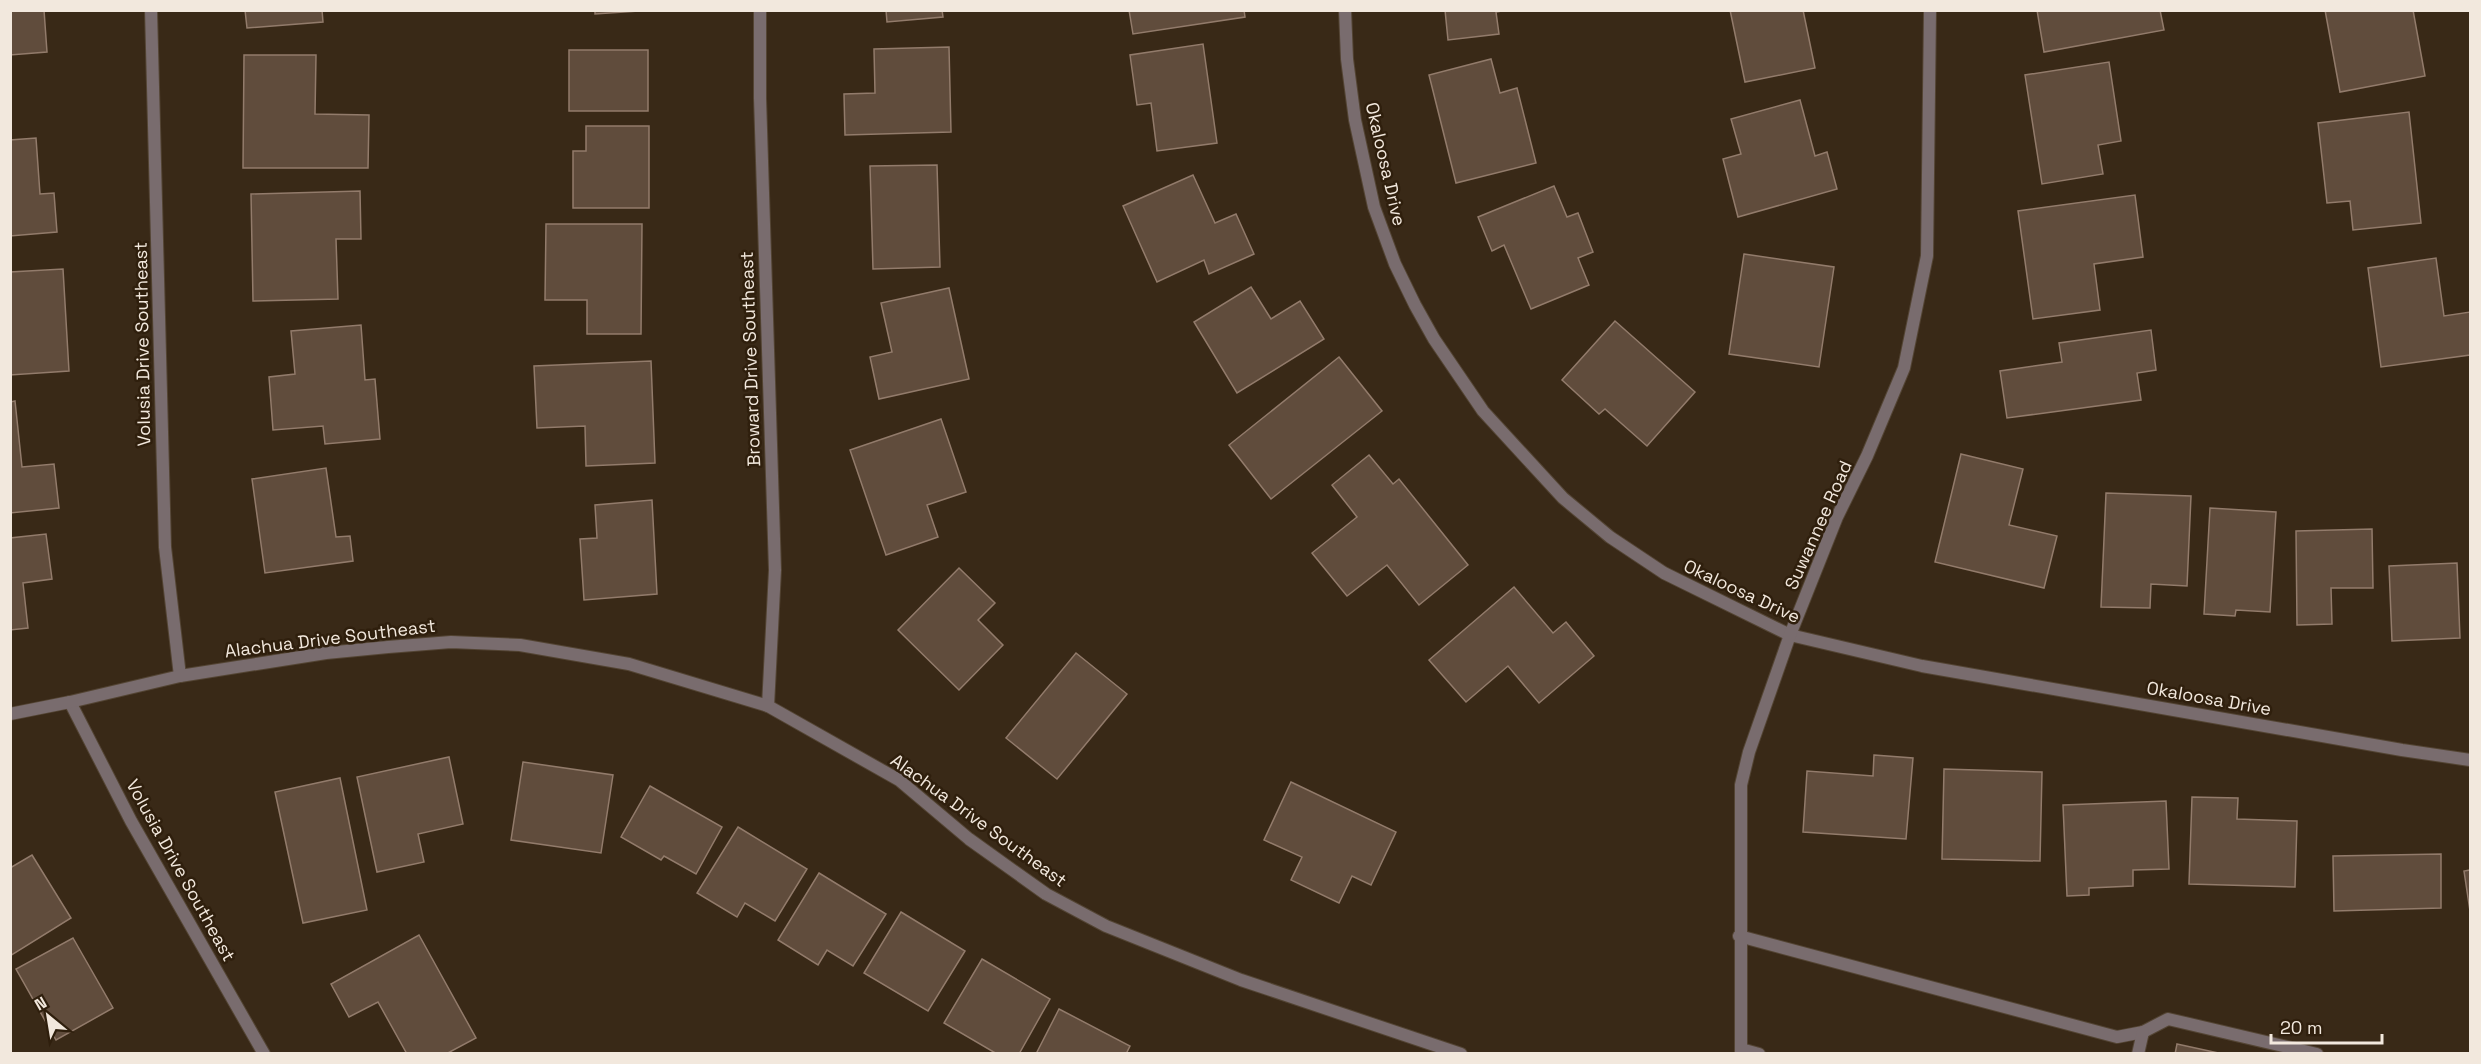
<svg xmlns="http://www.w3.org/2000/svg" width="2481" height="1064" font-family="'Space Grotesk',sans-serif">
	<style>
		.building { fill: #604c3c; stroke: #927b6b; stroke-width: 1.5 }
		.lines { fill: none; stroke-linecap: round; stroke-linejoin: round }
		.lane-casing { stroke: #534433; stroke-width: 14 }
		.street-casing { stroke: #534433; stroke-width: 14 }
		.lane { stroke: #796c6e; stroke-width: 12 }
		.street { stroke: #796c6e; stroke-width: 12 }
		.labels { text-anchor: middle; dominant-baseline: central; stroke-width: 5; stroke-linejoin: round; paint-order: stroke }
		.street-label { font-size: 18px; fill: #f2e8dd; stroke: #2f1f0d }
	</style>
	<rect width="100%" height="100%" fill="#392917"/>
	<g class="building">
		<path d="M 10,10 L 44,10 L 47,52 L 10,55 Z"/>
		<path d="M 245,10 L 322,10 L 323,22 L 247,28 Z"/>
		<path d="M 595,10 L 654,10 L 595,14 Z"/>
		<path d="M 886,10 L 942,10 L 943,17 L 887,22 Z"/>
		<path d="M 1129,10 L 1244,10 L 1245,17 L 1133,34 Z"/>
		<path d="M 1445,10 L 1508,10 L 1496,12 L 1499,34 L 1448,40 Z"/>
		<path d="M 1730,10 L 1803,10 L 1815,68 L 1745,82 Z"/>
		<path d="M 2037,10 L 2160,10 L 2164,30 L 2044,52 Z"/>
		<path d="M 2325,10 L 2413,10 L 2425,76 L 2340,92 Z"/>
		<path d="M 1203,44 L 1217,143 L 1157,151 L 1151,103 L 1137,105 L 1130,55 Z"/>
		<path d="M 949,47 L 951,132 L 845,135 L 844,94 L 875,93 L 874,49 Z"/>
		<rect x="569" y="50" width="79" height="61"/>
		<path d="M 244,55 L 316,55 L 315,114 L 369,115 L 368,168 L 243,168 Z"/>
		<path d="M 1491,59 L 1500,93 L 1517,88 L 1536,163 L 1456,183 L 1429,75 Z"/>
		<path d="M 2109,62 L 2121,141 L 2098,145 L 2103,174 L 2042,184 L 2025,75 Z"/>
		<path d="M 1800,100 L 1815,156 L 1827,152 L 1837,189 L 1738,217 L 1723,159 L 1741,154 L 1731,119 Z"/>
		<path d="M 2409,112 L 2421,223 L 2353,230 L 2350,201 L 2327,203 L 2318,123 Z"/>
		<path d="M 586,126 L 649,126 L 649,208 L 573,208 L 573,151 L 586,151 Z"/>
		<path d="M 36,138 L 40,194 L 54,193 L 57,232 L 10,236 L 10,140 Z"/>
		<path d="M 937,165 L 940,267 L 873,269 L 870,166 Z"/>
		<path d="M 1193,175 L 1215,223 L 1236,214 L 1254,254 L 1209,274 L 1204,260 L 1157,282 L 1123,206 Z"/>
		<path d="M 1554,186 L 1567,217 L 1578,213 L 1593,252 L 1578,258 L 1589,285 L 1531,309 L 1504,245 L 1492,251 L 1478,217 Z"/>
		<path d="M 360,191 L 361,239 L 336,239 L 338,299 L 253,301 L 251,194 Z"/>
		<path d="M 2135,195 L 2143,257 L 2094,264 L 2100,310 L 2033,319 L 2018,211 Z"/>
		<path d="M 546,224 L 642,224 L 641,334 L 587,334 L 587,300 L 545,300 Z"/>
		<path d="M 1744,254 L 1834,267 L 1819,367 L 1729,354 Z"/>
		<path d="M 2436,258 L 2444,316 L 2470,312 L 2470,355 L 2381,367 L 2368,268 Z"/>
		<path d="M 63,269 L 69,371 L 10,375 L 10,272 Z"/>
		<path d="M 1251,287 L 1271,319 L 1300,301 L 1324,339 L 1237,393 L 1194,322 Z"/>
		<path d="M 949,288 L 969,379 L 879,399 L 870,357 L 892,352 L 881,303 Z"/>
		<path d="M 1615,321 L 1695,392 L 1647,446 L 1605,409 L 1599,414 L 1562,380 Z"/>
		<path d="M 361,325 L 365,380 L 375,379 L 380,439 L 325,444 L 323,426 L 273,430 L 269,377 L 295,374 L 291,331 Z"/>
		<path d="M 2151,330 L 2156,370 L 2137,373 L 2141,400 L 2007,418 L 2000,371 L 2062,362 L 2059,343 Z"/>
		<path d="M 1339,357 L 1382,411 L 1271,499 L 1229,445 Z"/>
		<path d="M 651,361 L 655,463 L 586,466 L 585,426 L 537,428 L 534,366 Z"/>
		<path d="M 15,401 L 22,467 L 54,464 L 59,508 L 10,513 L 10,402 Z"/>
		<path d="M 941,419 L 966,492 L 927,505 L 938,537 L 886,555 L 850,450 Z"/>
		<path d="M 1961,454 L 2023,469 L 2009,525 L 2057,536 L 2044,588 L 1935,562 Z"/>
		<path d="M 1369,455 L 1393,484 L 1399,479 L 1468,565 L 1419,605 L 1387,565 L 1347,596 L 1312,553 L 1357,517 L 1332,485 Z"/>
		<path d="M 326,468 L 336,537 L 350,536 L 353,561 L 265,573 L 252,479 Z"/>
		<path d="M 2106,493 L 2191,496 L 2187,586 L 2151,584 L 2150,608 L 2101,607 Z"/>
		<path d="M 652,500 L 657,594 L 584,600 L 580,539 L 597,538 L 595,505 Z"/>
		<path d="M 2210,508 L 2276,512 L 2270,612 L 2236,610 L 2235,616 L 2204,614 Z"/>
		<path d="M 2372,529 L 2373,588 L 2331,588 L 2332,624 L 2297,625 L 2296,531 Z"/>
		<path d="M 46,534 L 52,579 L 23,583 L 28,628 L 10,630 L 10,538 Z"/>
		<path d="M 2457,563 L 2460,638 L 2392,641 L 2389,566 Z"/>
		<path d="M 959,568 L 995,603 L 978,620 L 1003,645 L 959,690 L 898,630 Z"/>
		<path d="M 1514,587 L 1553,633 L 1566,622 L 1594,656 L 1539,703 L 1508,666 L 1466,702 L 1429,660 Z"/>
		<path d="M 1076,653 L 1127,694 L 1057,779 L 1006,738 Z"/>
		<path d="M 1874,755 L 1913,758 L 1906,839 L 1803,832 L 1807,771 L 1873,776 Z"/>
		<path d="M 449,757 L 463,824 L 418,834 L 424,862 L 377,872 L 357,777 Z"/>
		<path d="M 523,762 L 613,775 L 601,853 L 511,840 Z"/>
		<path d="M 1944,769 L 2042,772 L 2040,861 L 1942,859 Z"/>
		<path d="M 340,778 L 367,910 L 303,923 L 275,792 Z"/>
		<path d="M 1291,782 L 1396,832 L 1371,885 L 1352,876 L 1339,903 L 1291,880 L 1302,857 L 1264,840 Z"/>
		<path d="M 650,786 L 722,827 L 696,874 L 664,856 L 661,860 L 621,837 Z"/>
		<path d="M 2192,797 L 2238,798 L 2237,819 L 2297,821 L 2295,887 L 2189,884 Z"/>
		<path d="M 2166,801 L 2169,869 L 2133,870 L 2133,886 L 2089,888 L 2089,895 L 2067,896 L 2063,805 Z"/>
		<path d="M 738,827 L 807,869 L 775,921 L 745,903 L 737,917 L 697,893 Z"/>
		<path d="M 2441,854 L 2441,908 L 2334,911 L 2333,856 Z"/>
		<path d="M 32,855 L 71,918 L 10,956 L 10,868 Z"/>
		<path d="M 2470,870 L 2470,911 L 2464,871 Z"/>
		<path d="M 819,873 L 886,914 L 853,966 L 827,950 L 818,965 L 778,940 Z"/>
		<path d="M 901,912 L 965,951 L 928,1011 L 864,973 Z"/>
		<path d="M 419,935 L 476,1038 L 446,1054 L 407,1054 L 378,1002 L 349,1017 L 331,984 Z"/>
		<path d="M 73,938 L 113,1008 L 56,1040 L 16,969 Z"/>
		<path d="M 982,959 L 1050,999 L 1019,1054 L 997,1054 L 944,1023 Z"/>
		<path d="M 1059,1009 L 1130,1046 L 1126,1054 L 1036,1054 Z"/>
		<path d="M 2177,1044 L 2223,1054 L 2175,1054 Z"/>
	</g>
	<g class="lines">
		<g class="lane-casing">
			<g id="lane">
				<path d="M 1739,936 L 2117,1037 L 2143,1032 L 2168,1019 L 2317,1054"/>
				<path d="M 1741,1049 L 1759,1054"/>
				<path d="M 2138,1054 L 2143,1032"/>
			</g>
		</g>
		<g class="street-casing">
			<g id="street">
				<path d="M 151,10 L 165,547 L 180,676"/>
				<path d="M 760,10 L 760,98 L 775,570 L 768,706"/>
				<path d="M 1345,10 L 1347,59 L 1355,120 L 1374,207 L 1395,264 L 1415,305 L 1434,339 L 1483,411 L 1563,498 L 1610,537 L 1664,573 L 1790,635 L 1922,666 L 2402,750 L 2470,760"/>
				<path d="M 70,702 L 131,821 L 264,1054"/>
				<path d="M 10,714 L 70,702 L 180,676 L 326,653 L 388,647 L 451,642 L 520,645 L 629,664 L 768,706 L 899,780 L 969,839 L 1046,894 L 1106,926 L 1241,980 L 1461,1054"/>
				<path d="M 1741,1054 L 1741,785 L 1749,752 L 1790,635 L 1837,517 L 1867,456 L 1904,368 L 1927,256 L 1930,10"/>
			</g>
		</g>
		<use href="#lane" class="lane"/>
		<use href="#street" class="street"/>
	</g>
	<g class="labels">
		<g class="street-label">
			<text transform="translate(1386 164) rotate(77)">Okaloosa Drive</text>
			<text transform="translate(142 344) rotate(-91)">Volusia Drive Southeast</text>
			<text transform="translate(750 359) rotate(-92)">Broward Drive Southeast</text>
			<text transform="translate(1818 525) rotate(-66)">Suwannee Road</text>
			<text transform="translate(1742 591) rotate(25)">Okaloosa Drive</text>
			<text transform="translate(330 638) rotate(-7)">Alachua Drive Southeast</text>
			<text transform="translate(2209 698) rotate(10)">Okaloosa Drive</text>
			<text transform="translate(979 820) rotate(36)">Alachua Drive Southeast</text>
			<text transform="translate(181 870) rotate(61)">Volusia Drive Southeast</text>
		</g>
	</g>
	<rect width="2481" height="1064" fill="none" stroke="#f2e8dd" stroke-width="24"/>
	<g transform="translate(48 1016) rotate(330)" stroke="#2f1f0d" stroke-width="4.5" paint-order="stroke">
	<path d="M0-4.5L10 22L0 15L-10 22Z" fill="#f2e8dd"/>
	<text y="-9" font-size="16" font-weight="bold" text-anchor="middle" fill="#f2e8dd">N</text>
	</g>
	<path d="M2271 1034v9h111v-9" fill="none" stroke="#f2e8dd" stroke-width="3"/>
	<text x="2280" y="1034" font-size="18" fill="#f2e8dd" stroke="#2f1f0d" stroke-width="4.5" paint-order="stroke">20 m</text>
</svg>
